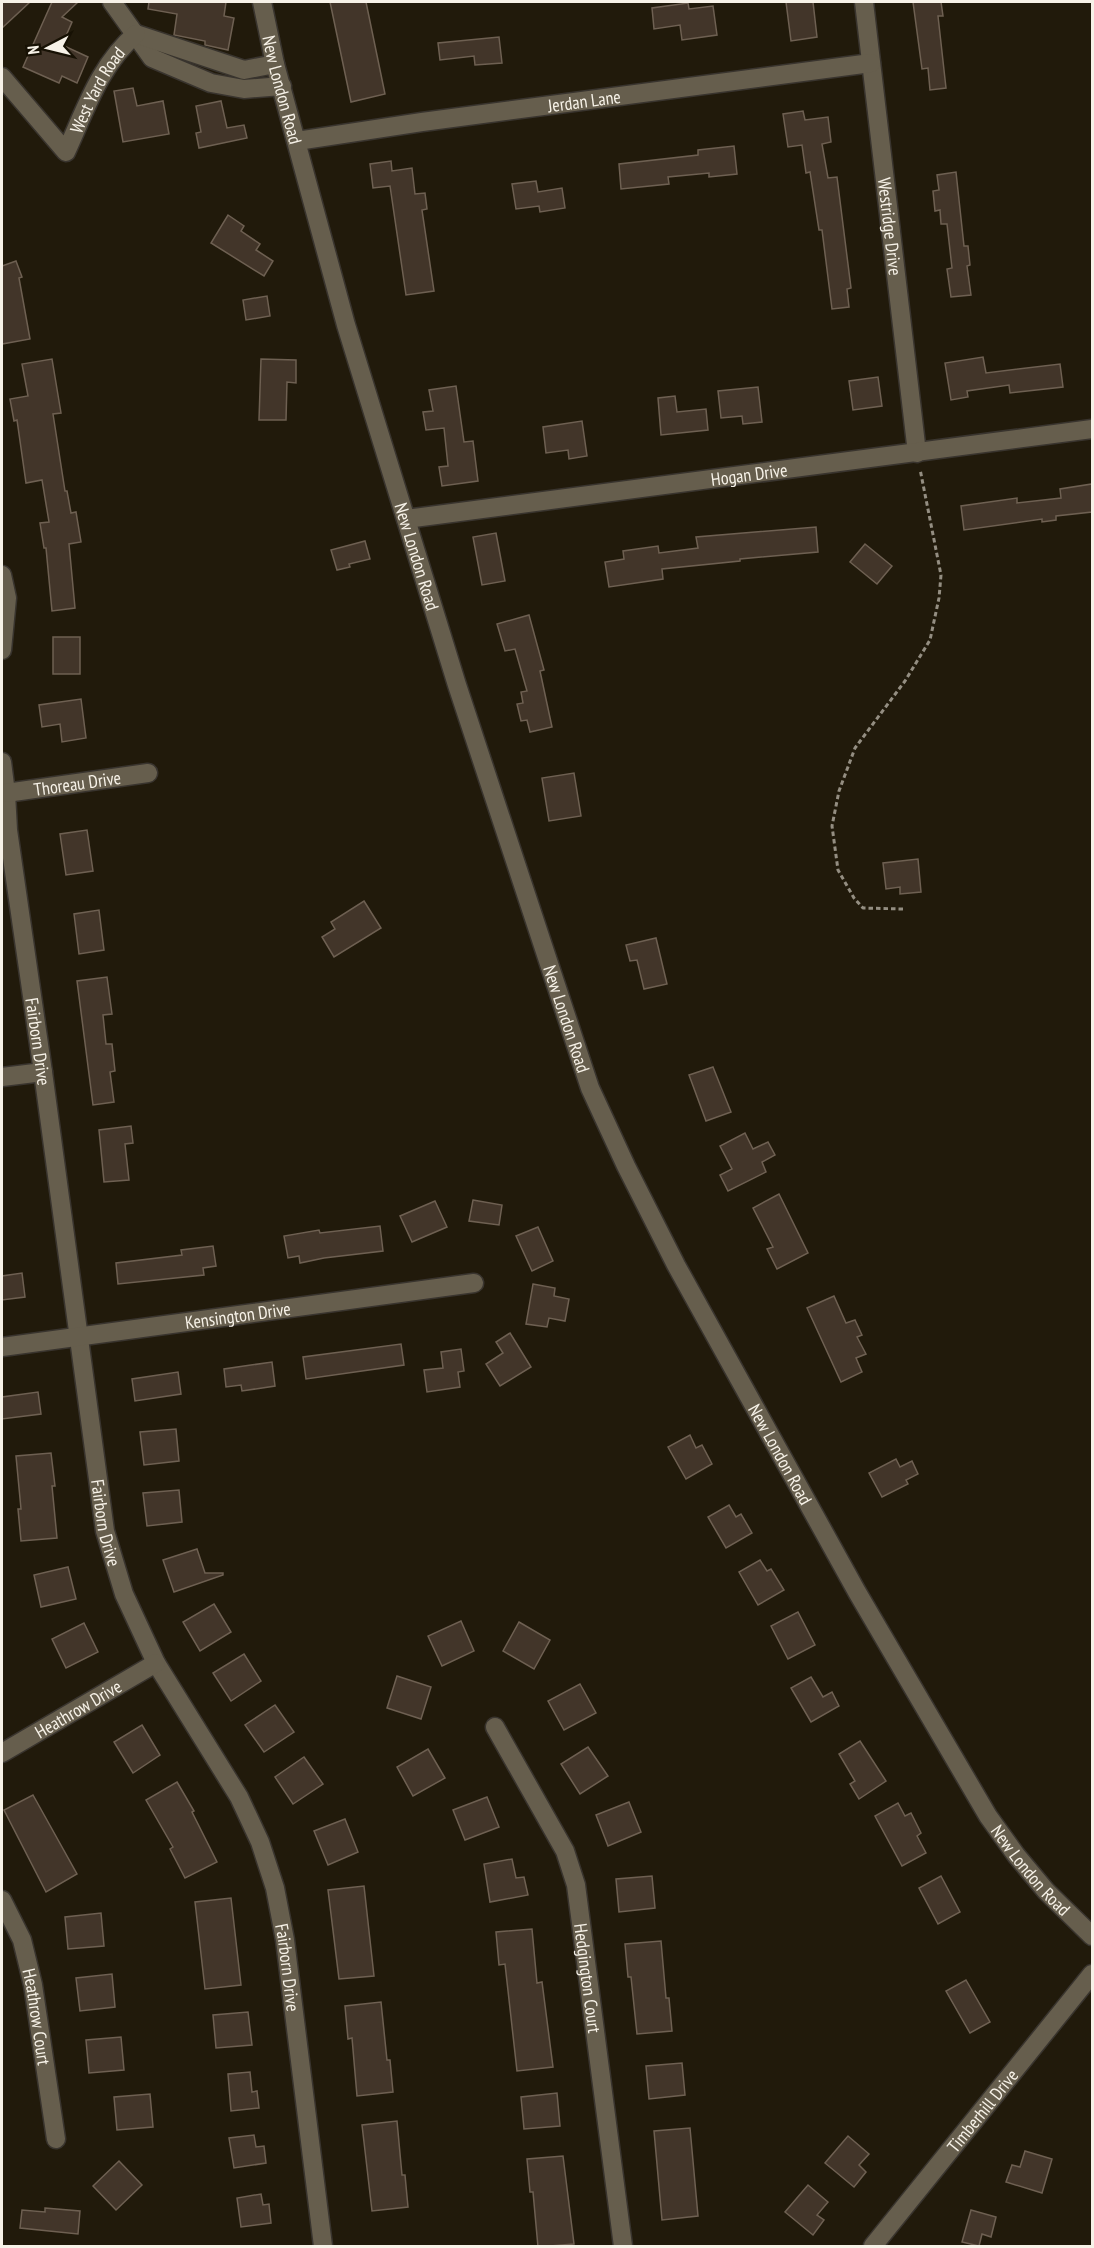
<svg xmlns="http://www.w3.org/2000/svg" width="1094" height="2248" font-family="'PT Sans Narrow',sans-serif">
	<style>
		.building { fill: #423529; stroke: #6e6052; stroke-width: 1.5 }
		.lines { fill: none; stroke-linecap: round; stroke-linejoin: round }
		.minor-casing { stroke: #39342e; stroke-width: 21 }
		.path { stroke: #948e82; stroke-width: 3; stroke-dasharray: 4.5 3; stroke-linecap: butt }
		.minor { stroke: #665e4d; stroke-width: 18 }
		.labels { text-anchor: middle; dominant-baseline: central; stroke-width: 6; stroke-linejoin: round; paint-order: stroke }
		.street-label { font-size: 18px; fill: #f7f2e8; stroke: #171104 }
	</style>
	<rect width="100%" height="100%" fill="#211a0b"/>
	<g class="building">
		<path d="M 2,2 L 30,2 L 2,28 Z"/>
		<path d="M 52,2 L 78,2 L 62,17 L 72,22 L 62,45 L 88,57 L 77,83 L 62,76 L 59,83 L 23,67 Z"/>
		<path d="M 149,2 L 226,2 L 224,16 L 234,18 L 228,50 L 205,45 L 205,41 L 174,35 L 177,14 L 148,9 Z"/>
		<path d="M 330,2 L 366,2 L 385,94 L 351,102 Z"/>
		<path d="M 786,2 L 813,2 L 817,37 L 791,41 Z"/>
		<path d="M 913,2 L 941,2 L 943,16 L 938,16 L 946,88 L 930,90 L 928,68 L 922,69 Z"/>
		<path d="M 688,3 L 689,9 L 713,6 L 717,35 L 682,40 L 680,25 L 654,29 L 652,8 Z"/>
		<path d="M 499,37 L 502,63 L 475,65 L 474,56 L 440,60 L 438,43 Z"/>
		<path d="M 133,88 L 137,106 L 163,101 L 169,134 L 123,142 L 114,91 Z"/>
		<path d="M 221,101 L 227,128 L 244,125 L 247,138 L 199,148 L 196,133 L 201,132 L 196,106 Z"/>
		<path d="M 803,111 L 805,120 L 828,117 L 831,142 L 822,144 L 828,178 L 837,177 L 851,288 L 847,289 L 849,307 L 832,309 L 822,230 L 819,230 L 810,172 L 806,173 L 802,145 L 788,147 L 783,114 Z"/>
		<path d="M 734,146 L 737,174 L 709,177 L 709,173 L 668,177 L 669,184 L 621,189 L 619,164 L 698,155 L 698,150 Z"/>
		<path d="M 391,161 L 392,171 L 412,168 L 415,194 L 425,193 L 427,209 L 422,210 L 434,291 L 406,295 L 390,186 L 373,188 L 370,164 Z"/>
		<path d="M 956,172 L 964,246 L 968,246 L 970,265 L 967,266 L 971,295 L 951,297 L 947,269 L 952,268 L 947,224 L 941,224 L 940,210 L 935,211 L 933,191 L 939,190 L 937,175 Z"/>
		<path d="M 536,181 L 538,192 L 562,188 L 565,208 L 540,212 L 539,206 L 516,209 L 512,184 Z"/>
		<path d="M 228,215 L 244,226 L 241,231 L 260,244 L 256,250 L 273,261 L 264,276 L 211,243 Z"/>
		<path d="M 16,261 L 22,277 L 19,278 L 30,339 L 2,344 L 2,266 Z"/>
		<path d="M 267,296 L 270,316 L 246,320 L 243,300 Z"/>
		<path d="M 983,357 L 986,373 L 1060,364 L 1063,387 L 1010,393 L 1009,385 L 967,391 L 968,397 L 951,400 L 945,363 Z"/>
		<path d="M 52,359 L 61,413 L 53,414 L 65,491 L 67,491 L 71,513 L 76,512 L 81,542 L 69,544 L 75,608 L 52,611 L 46,548 L 44,548 L 40,523 L 49,522 L 42,480 L 26,483 L 17,420 L 14,421 L 10,399 L 28,396 L 22,364 Z"/>
		<path d="M 261,359 L 296,360 L 296,383 L 287,382 L 286,420 L 259,420 Z"/>
		<path d="M 878,377 L 882,406 L 853,410 L 849,381 Z"/>
		<path d="M 456,386 L 464,442 L 473,441 L 478,481 L 442,486 L 439,467 L 448,466 L 444,428 L 426,430 L 423,412 L 433,411 L 429,390 Z"/>
		<path d="M 758,387 L 762,422 L 743,424 L 742,416 L 721,418 L 718,391 Z"/>
		<path d="M 675,396 L 677,412 L 706,409 L 708,430 L 661,435 L 658,398 Z"/>
		<path d="M 582,421 L 587,456 L 569,459 L 568,450 L 546,453 L 543,427 Z"/>
		<path d="M 1092,484 L 1092,512 L 1056,516 L 1056,520 L 1042,522 L 1042,519 L 964,530 L 961,506 L 1017,498 L 1017,503 L 1061,498 L 1060,489 Z"/>
		<path d="M 816,527 L 818,552 L 740,559 L 740,561 L 662,569 L 663,579 L 609,587 L 605,562 L 624,559 L 623,551 L 658,546 L 659,553 L 698,548 L 696,537 Z"/>
		<path d="M 496,533 L 505,581 L 482,585 L 473,537 Z"/>
		<path d="M 365,541 L 370,559 L 349,564 L 350,567 L 337,570 L 331,550 Z"/>
		<path d="M 865,544 L 892,566 L 877,584 L 850,562 Z"/>
		<path d="M 529,615 L 544,670 L 540,671 L 552,727 L 530,732 L 527,720 L 521,721 L 517,704 L 523,703 L 521,692 L 527,691 L 515,649 L 505,651 L 497,624 Z"/>
		<rect x="53" y="637" width="27" height="37"/>
		<path d="M 81,699 L 86,738 L 62,742 L 60,724 L 42,727 L 39,705 Z"/>
		<path d="M 574,773 L 581,816 L 549,821 L 542,778 Z"/>
		<path d="M 87,830 L 93,871 L 66,875 L 60,834 Z"/>
		<path d="M 918,859 L 921,892 L 900,894 L 900,887 L 886,889 L 883,863 Z"/>
		<path d="M 364,901 L 381,928 L 334,957 L 322,937 L 335,929 L 331,922 Z"/>
		<path d="M 99,910 L 104,950 L 79,954 L 74,914 Z"/>
		<path d="M 656,938 L 667,984 L 644,989 L 637,960 L 630,961 L 626,945 Z"/>
		<path d="M 107,977 L 112,1014 L 103,1015 L 106,1044 L 112,1044 L 115,1071 L 110,1072 L 114,1102 L 93,1105 L 77,981 Z"/>
		<path d="M 713,1067 L 731,1112 L 706,1121 L 689,1075 Z"/>
		<path d="M 131,1126 L 133,1143 L 125,1144 L 129,1180 L 104,1182 L 99,1130 Z"/>
		<path d="M 745,1133 L 753,1149 L 768,1142 L 775,1155 L 762,1162 L 766,1172 L 728,1191 L 720,1175 L 732,1169 L 720,1146 Z"/>
		<path d="M 779,1194 L 808,1253 L 777,1269 L 767,1249 L 773,1247 L 753,1208 Z"/>
		<path d="M 473,1200 L 502,1205 L 499,1225 L 469,1221 Z"/>
		<path d="M 435,1201 L 447,1227 L 412,1242 L 400,1216 Z"/>
		<path d="M 380,1226 L 383,1251 L 324,1258 L 300,1263 L 299,1256 L 288,1258 L 284,1236 L 319,1230 L 320,1233 Z"/>
		<path d="M 538,1227 L 553,1261 L 532,1271 L 516,1236 Z"/>
		<path d="M 213,1246 L 216,1266 L 203,1268 L 204,1275 L 118,1284 L 116,1263 L 182,1255 L 181,1250 Z"/>
		<path d="M 22,1273 L 25,1297 L 2,1300 L 2,1276 Z"/>
		<path d="M 533,1284 L 555,1288 L 554,1296 L 569,1299 L 565,1321 L 549,1318 L 547,1327 L 526,1324 Z"/>
		<path d="M 834,1296 L 846,1323 L 855,1320 L 862,1335 L 857,1337 L 866,1354 L 856,1358 L 862,1372 L 841,1382 L 807,1308 Z"/>
		<path d="M 510,1333 L 531,1367 L 500,1386 L 486,1364 L 503,1353 L 496,1342 Z"/>
		<path d="M 401,1344 L 404,1365 L 306,1379 L 303,1357 Z"/>
		<path d="M 461,1349 L 464,1371 L 458,1372 L 460,1387 L 427,1392 L 424,1370 L 443,1368 L 441,1352 Z"/>
		<path d="M 272,1362 L 275,1386 L 242,1391 L 241,1385 L 226,1387 L 224,1369 Z"/>
		<path d="M 178,1372 L 181,1394 L 135,1401 L 132,1379 Z"/>
		<path d="M 38,1392 L 41,1414 L 2,1419 L 2,1397 Z"/>
		<path d="M 176,1429 L 179,1461 L 144,1465 L 140,1432 Z"/>
		<path d="M 690,1435 L 696,1448 L 702,1445 L 712,1464 L 686,1479 L 668,1447 Z"/>
		<path d="M 51,1453 L 55,1486 L 52,1486 L 57,1538 L 21,1541 L 18,1509 L 21,1509 L 16,1456 Z"/>
		<path d="M 896,1459 L 900,1467 L 912,1461 L 918,1474 L 906,1480 L 908,1484 L 882,1497 L 869,1473 Z"/>
		<path d="M 179,1490 L 182,1522 L 147,1526 L 143,1493 Z"/>
		<path d="M 729,1505 L 736,1517 L 741,1514 L 752,1533 L 726,1548 L 708,1517 Z"/>
		<path d="M 197,1549 L 205,1573 L 223,1573 L 223,1575 L 174,1592 L 163,1560 Z"/>
		<path d="M 760,1560 L 767,1571 L 771,1569 L 784,1590 L 758,1605 L 739,1572 Z"/>
		<path d="M 68,1567 L 76,1599 L 41,1607 L 34,1575 Z"/>
		<path d="M 214,1604 L 231,1632 L 200,1651 L 183,1622 Z"/>
		<path d="M 798,1612 L 815,1645 L 788,1659 L 771,1626 Z"/>
		<path d="M 461,1621 L 474,1651 L 442,1666 L 428,1636 Z"/>
		<path d="M 519,1622 L 550,1640 L 534,1669 L 503,1651 Z"/>
		<path d="M 84,1623 L 98,1652 L 66,1668 L 52,1639 Z"/>
		<path d="M 244,1654 L 261,1681 L 231,1701 L 213,1673 Z"/>
		<path d="M 397,1676 L 431,1687 L 421,1719 L 387,1708 Z"/>
		<path d="M 811,1677 L 823,1697 L 832,1692 L 839,1706 L 811,1722 L 791,1688 Z"/>
		<path d="M 580,1684 L 596,1713 L 564,1730 L 548,1701 Z"/>
		<path d="M 275,1705 L 294,1732 L 264,1752 L 245,1725 Z"/>
		<path d="M 142,1725 L 160,1755 L 133,1773 L 114,1742 Z"/>
		<path d="M 860,1741 L 886,1781 L 859,1799 L 850,1784 L 855,1781 L 839,1754 Z"/>
		<path d="M 588,1747 L 608,1776 L 580,1794 L 561,1764 Z"/>
		<path d="M 428,1749 L 445,1778 L 413,1796 L 397,1767 Z"/>
		<path d="M 304,1757 L 323,1784 L 293,1804 L 275,1777 Z"/>
		<path d="M 177,1782 L 194,1811 L 192,1812 L 217,1862 L 185,1878 L 170,1849 L 173,1847 L 146,1800 Z"/>
		<path d="M 33,1795 L 77,1874 L 46,1892 L 4,1810 Z"/>
		<path d="M 487,1797 L 499,1827 L 465,1840 L 453,1810 Z"/>
		<path d="M 629,1802 L 641,1832 L 608,1846 L 596,1815 Z"/>
		<path d="M 898,1803 L 905,1816 L 911,1813 L 921,1833 L 917,1836 L 926,1853 L 902,1866 L 875,1816 Z"/>
		<path d="M 345,1819 L 358,1852 L 328,1865 L 314,1831 Z"/>
		<path d="M 512,1859 L 516,1878 L 524,1877 L 528,1895 L 490,1902 L 484,1864 Z"/>
		<path d="M 652,1876 L 655,1908 L 619,1912 L 616,1879 Z"/>
		<path d="M 941,1876 L 960,1912 L 938,1924 L 919,1888 Z"/>
		<path d="M 364,1886 L 374,1976 L 339,1979 L 328,1890 Z"/>
		<path d="M 231,1898 L 241,1985 L 205,1989 L 195,1902 Z"/>
		<path d="M 101,1913 L 104,1946 L 68,1949 L 65,1917 Z"/>
		<path d="M 532,1929 L 537,1983 L 542,1982 L 553,2067 L 517,2071 L 505,1964 L 499,1965 L 496,1932 Z"/>
		<path d="M 661,1941 L 666,1998 L 669,1998 L 672,2031 L 637,2034 L 631,1977 L 628,1977 L 625,1944 Z"/>
		<path d="M 112,1974 L 115,2007 L 80,2011 L 76,1978 Z"/>
		<path d="M 966,1980 L 990,2022 L 970,2033 L 946,1991 Z"/>
		<path d="M 381,2002 L 387,2060 L 390,2060 L 393,2092 L 357,2096 L 352,2038 L 348,2039 L 345,2006 Z"/>
		<path d="M 248,2012 L 252,2045 L 216,2048 L 213,2015 Z"/>
		<path d="M 121,2037 L 124,2070 L 89,2073 L 86,2040 Z"/>
		<path d="M 682,2063 L 685,2095 L 649,2099 L 646,2066 Z"/>
		<path d="M 250,2072 L 252,2092 L 257,2091 L 259,2108 L 231,2111 L 228,2074 Z"/>
		<path d="M 557,2093 L 560,2126 L 524,2129 L 521,2097 Z"/>
		<path d="M 150,2094 L 153,2127 L 117,2130 L 114,2097 Z"/>
		<path d="M 397,2121 L 402,2175 L 405,2175 L 408,2207 L 372,2211 L 362,2125 Z"/>
		<path d="M 690,2128 L 698,2216 L 662,2220 L 654,2131 Z"/>
		<path d="M 254,2135 L 256,2147 L 264,2146 L 266,2163 L 234,2168 L 229,2138 Z"/>
		<path d="M 848,2136 L 869,2154 L 859,2165 L 866,2172 L 854,2187 L 825,2163 Z"/>
		<path d="M 1025,2151 L 1052,2159 L 1042,2193 L 1006,2182 L 1012,2165 L 1020,2167 Z"/>
		<path d="M 563,2156 L 574,2244 L 538,2247 L 533,2192 L 530,2192 L 527,2159 Z"/>
		<path d="M 119,2161 L 142,2185 L 116,2210 L 93,2186 Z"/>
		<path d="M 808,2185 L 828,2202 L 817,2215 L 824,2220 L 813,2235 L 785,2212 Z"/>
		<path d="M 261,2194 L 263,2205 L 269,2204 L 271,2223 L 241,2227 L 237,2198 Z"/>
		<path d="M 45,2208 L 80,2211 L 78,2234 L 20,2228 L 22,2210 L 45,2212 Z"/>
		<path d="M 971,2210 L 996,2217 L 991,2237 L 982,2234 L 979,2246 L 962,2242 Z"/>
	</g>
	<g class="lines">
		<g class="minor-casing">
			<g id="minor">
				<path d="M 112,2 L 152,58 L 211,83 L 244,89 L 282,86"/>
				<path id="s1" d="M 262,2 L 275,64 L 346,325 L 457,685 L 590,1088 L 626,1166 L 676,1265 L 857,1592 L 988,1816 L 1016,1855 L 1046,1891 L 1092,1936"/>
				<path id="s2" d="M 864,2 L 917,453"/>
				<path d="M 136,34 L 244,70 L 275,64"/>
				<path id="s3" d="M 2,77 L 66,152 C 85,111 100,64 136,34"/>
				<path id="s4" d="M 297,141 L 422,122 L 871,63"/>
				<path id="s5" d="M 406,519 L 1092,429"/>
				<path d="M 2,575 L 7,598 L 2,650"/>
				<path id="s6" d="M 2,762 L 6,793 L 8,830 L 43,1072 L 105,1531 L 124,1594 L 156,1663 L 239,1797 L 260,1842 L 275,1888 L 285,1940 L 323,2246"/>
				<path id="s7" d="M 6,793 L 148,773"/>
				<path d="M 2,1077 L 43,1072"/>
				<path id="s8" d="M 2,1347 L 474,1283"/>
				<path id="s9" d="M 495,1727 L 565,1851 L 576,1885 L 623,2246"/>
				<path id="s10" d="M 2,1753 L 156,1663"/>
				<path id="s11" d="M 2,1900 L 22,1940 L 33,1985 L 56,2139"/>
				<path id="s12" d="M 873,2246 L 1092,1974"/>
			</g>
		</g>
		<path class="path" d="M 903,909 L 863,908 L 854,898 L 838,870 L 832,826 L 839,791 L 855,748 L 905,681 L 930,640 L 939,598 L 941,575 L 920,469"/>
		<use href="#minor" class="minor"/>
	</g>
	<g class="labels">
		<g class="street-label">
			<text stroke="none"><textPath href="#s1" startOffset="90">New London Road</textPath></text>
			<text stroke="none"><textPath href="#s3" startOffset="168">West Yard Road</textPath></text>
			<text stroke="none"><textPath href="#s4" startOffset="290">Jerdan Lane</textPath></text>
			<text stroke="none"><textPath href="#s2" startOffset="226">Westridge Drive</textPath></text>
			<text stroke="none"><textPath href="#s5" startOffset="346">Hogan Drive</textPath></text>
			<text stroke="none"><textPath href="#s1" startOffset="576">New London Road</textPath></text>
			<text stroke="none"><textPath href="#s7" startOffset="72">Thoreau Drive</textPath></text>
			<text stroke="none"><textPath href="#s1" startOffset="1062">New London Road</textPath></text>
			<text stroke="none"><textPath href="#s6" startOffset="282">Fairborn Drive</textPath></text>
			<text stroke="none"><textPath href="#s8" startOffset="238">Kensington Drive</textPath></text>
			<text stroke="none"><textPath href="#s1" startOffset="1548">New London Road</textPath></text>
			<text stroke="none"><textPath href="#s6" startOffset="768">Fairborn Drive</textPath></text>
			<text stroke="none"><textPath href="#s10" startOffset="88">Heathrow Drive</textPath></text>
			<text stroke="none"><textPath href="#s1" startOffset="2034">New London Road</textPath></text>
			<text stroke="none"><textPath href="#s6" startOffset="1254">Fairborn Drive</textPath></text>
			<text stroke="none"><textPath href="#s9" startOffset="272">Hedgington Court</textPath></text>
			<text stroke="none"><textPath href="#s11" startOffset="123">Heathrow Court</textPath></text>
			<text stroke="none"><textPath href="#s12" startOffset="174">Timberhill Drive</textPath></text>
		</g>
	</g>
	<rect width="1094" height="2248" fill="none" stroke="#f7f2e8" stroke-width="6"/>
	<g transform="translate(48 48) rotate(263)" stroke="#171104" stroke-width="4.5" paint-order="stroke">
	<path d="M0-4.5L10 22L0 15L-10 22Z" fill="#f7f2e8"/>
	<text y="-9" font-size="16" font-weight="bold" text-anchor="middle" fill="#f7f2e8">N</text>
	</g>
</svg>
